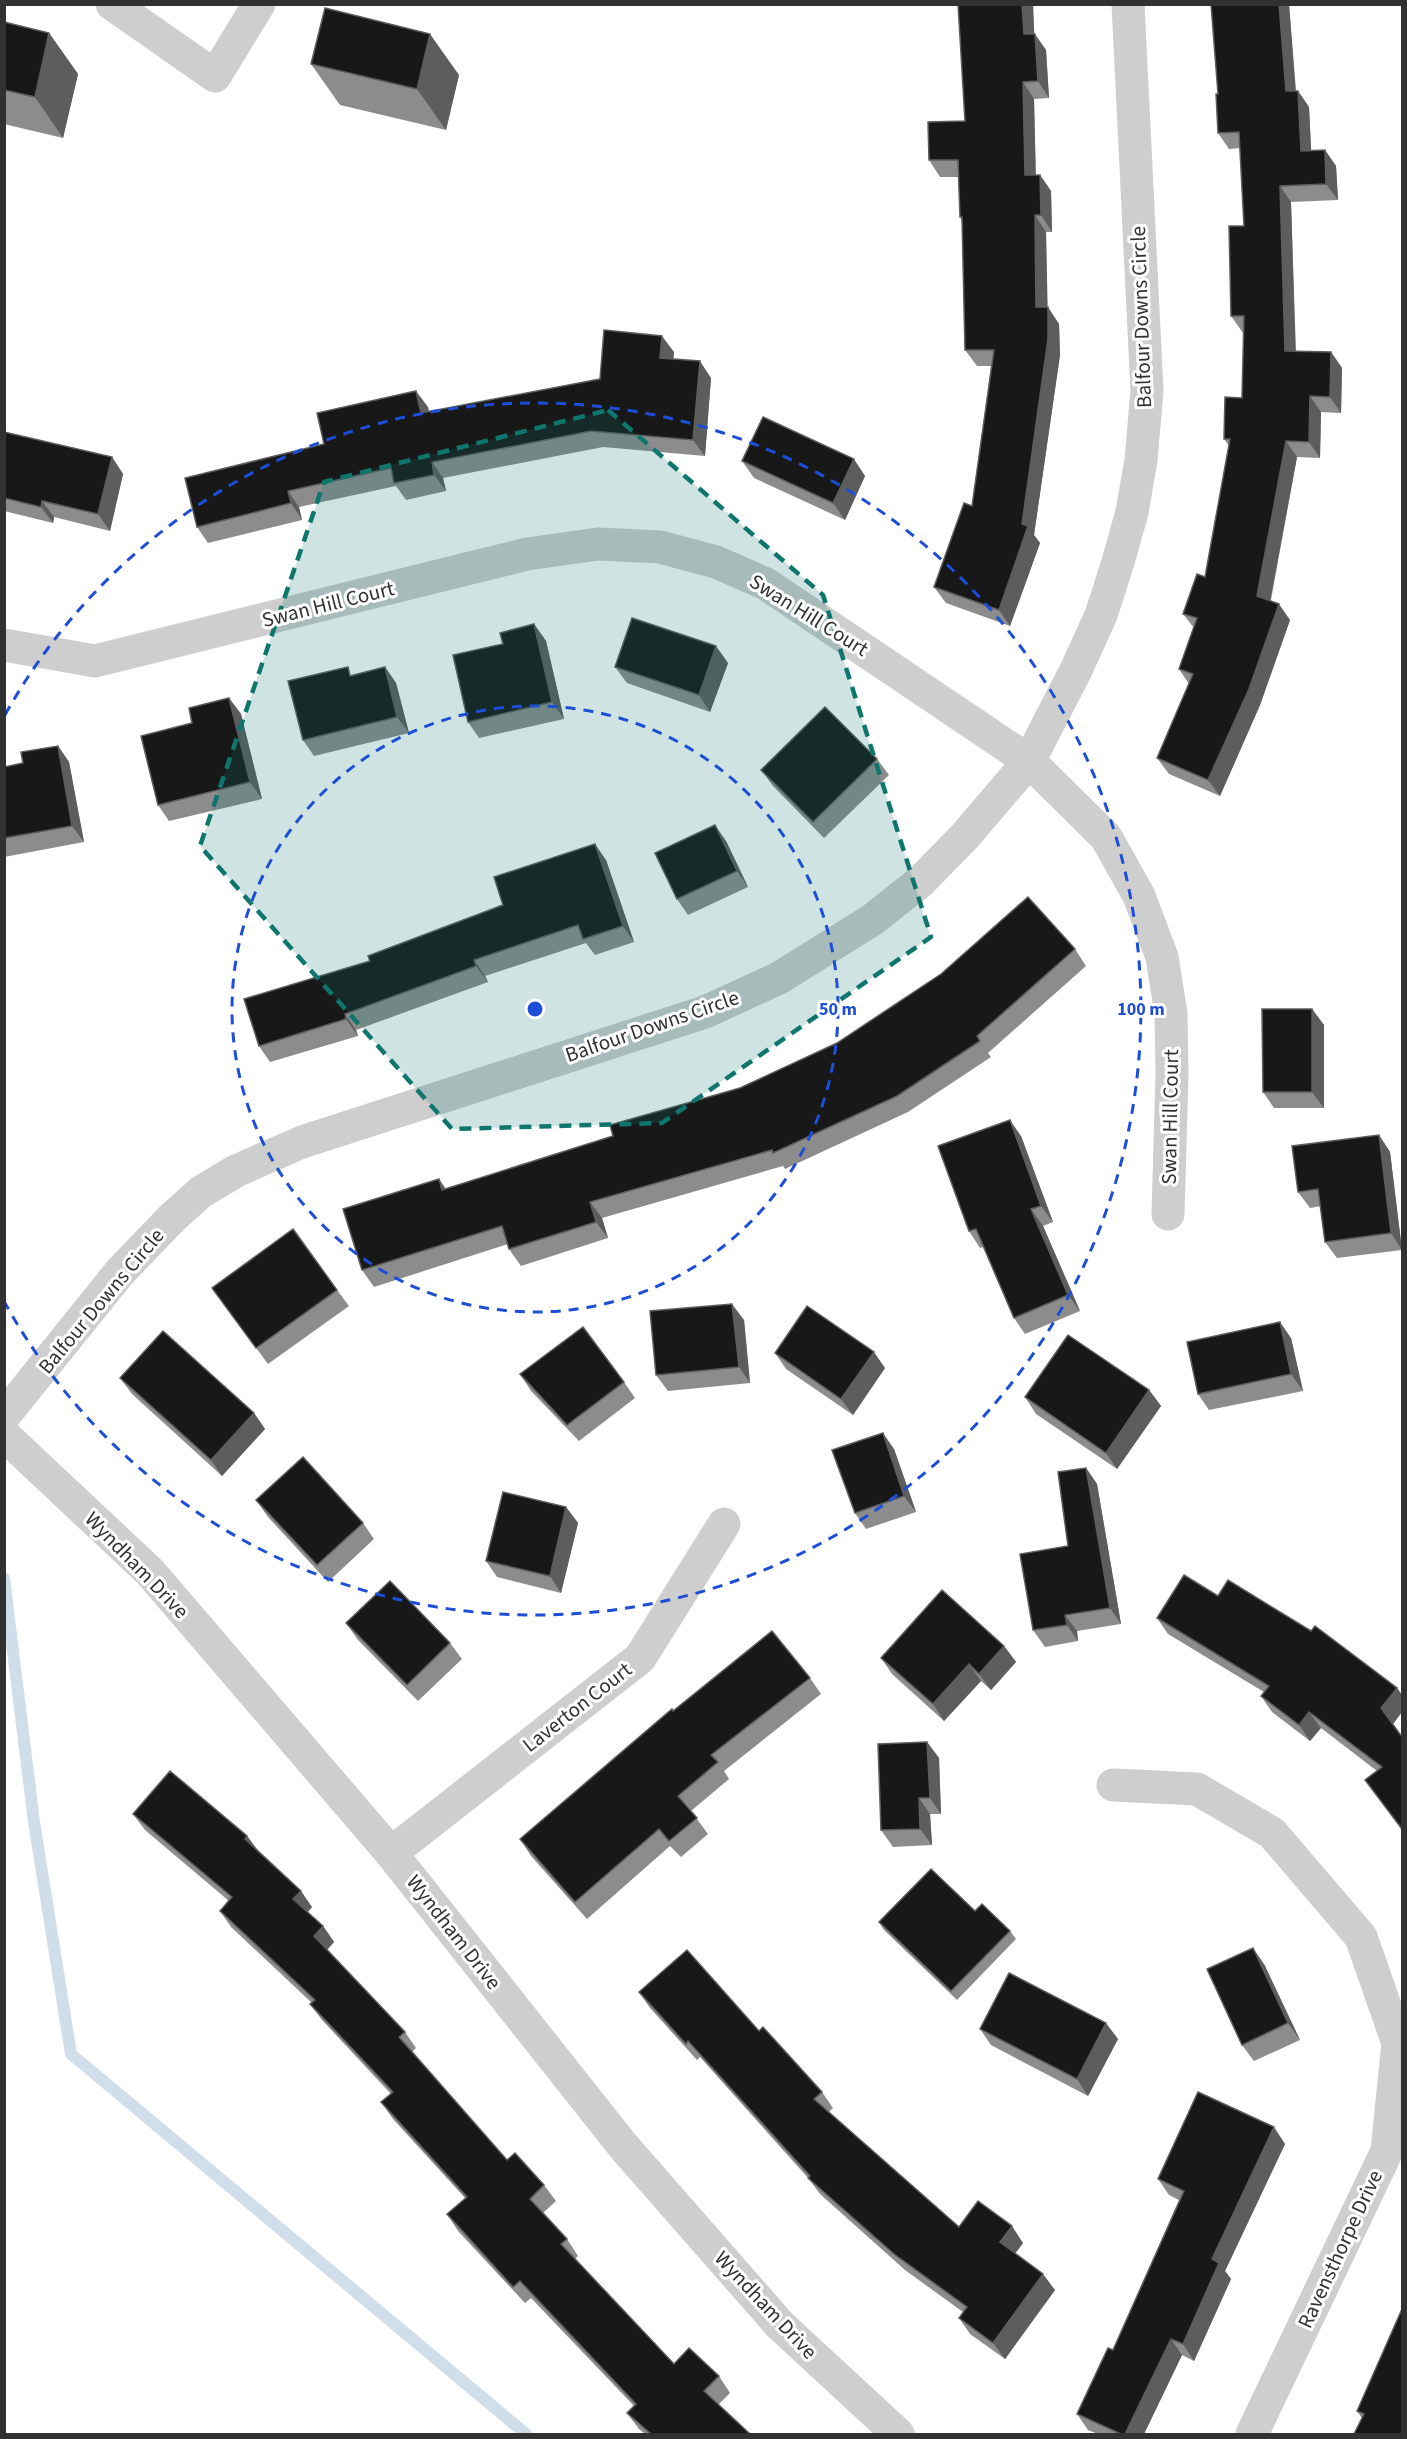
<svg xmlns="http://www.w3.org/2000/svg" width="1407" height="2439" font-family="'Source Sans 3',sans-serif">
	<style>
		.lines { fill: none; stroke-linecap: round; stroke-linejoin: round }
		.stream { stroke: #d0deea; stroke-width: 12 }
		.minor { stroke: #cecece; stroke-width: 33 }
		.wall { fill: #8c8c8c }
		.shaded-wall { fill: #5d5d5d }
		.building { fill: #181818; stroke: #5d5d5d; stroke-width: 1.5 }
		.marked { fill: #0f766e; fill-opacity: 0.2; stroke: #0f766e; stroke-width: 4.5; stroke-dasharray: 12 8; stroke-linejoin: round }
		.ring { fill: none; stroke: #1d4ed8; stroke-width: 3; stroke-dasharray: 10 8 }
		.labels { text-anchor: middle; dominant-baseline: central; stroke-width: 6; stroke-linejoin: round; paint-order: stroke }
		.street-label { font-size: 21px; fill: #313131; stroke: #fff }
		.centre { fill: #1d4ed8; stroke: #fff; stroke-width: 3 }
		.ring-label { font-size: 18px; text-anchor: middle; font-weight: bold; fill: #1d4ed8; stroke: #fff; stroke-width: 6; stroke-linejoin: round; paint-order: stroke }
	</style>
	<rect width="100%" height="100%" fill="#fff"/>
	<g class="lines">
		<path class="stream" d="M 4,1578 L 34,1822 L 71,2054 L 526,2434"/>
		<g class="minor">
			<path d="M 112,4 L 215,76 L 259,4"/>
			<path d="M 4,645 L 95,661 L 527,554 L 598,544 L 660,547 L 716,562 L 766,584 L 1029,761 L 1106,837 L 1139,896 L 1162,957 L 1171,1014 L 1172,1073 L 1168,1214"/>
			<path d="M 4,1416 L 120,1272 L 172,1218 L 201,1192 L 236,1171 L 302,1142 L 705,1012 L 779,978 L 872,920 L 920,882 L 965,836 L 1029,761 L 1076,670 L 1101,615 L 1118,562 L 1132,512 L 1141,460 L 1147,391 L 1128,4"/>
			<path d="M 4,1435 L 150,1572 L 391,1853 L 624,2147 L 780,2325 L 898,2434"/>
			<path d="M 1113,1785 L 1197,1789 L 1272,1833 L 1361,1937 L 1398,2043 L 1387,2151 L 1252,2434"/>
			<path d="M 391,1853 L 640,1658 L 724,1524"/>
		</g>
	</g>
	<g class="wall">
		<path d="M 1033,4 L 1034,34 L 1046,50 L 1049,98 L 1034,99 L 1036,175 L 1040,175 L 1051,191 L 1052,232 L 1046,232 L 1047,307 L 1059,324 L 1060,355 L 1034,535 L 1040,543 L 1010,626 L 946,603 L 934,587 L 972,506 L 991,366 L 977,366 L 965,350 L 962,221 L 960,217 L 958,177 L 940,177 L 929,160 L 965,121 Z"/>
		<path d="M 1211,4 L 1289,4 L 1296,91 L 1298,91 L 1309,107 L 1311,150 L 1325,150 L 1336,166 L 1338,200 L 1291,202 L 1296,351 L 1331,352 L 1342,368 L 1341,413 L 1321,412 L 1320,458 L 1297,457 L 1271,600 L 1290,620 L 1260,705 L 1220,796 L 1169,774 L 1157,758 L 1189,684 L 1179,669 L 1194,628 L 1183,614 L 1205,577 L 1229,446 L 1224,439 L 1242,398 L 1244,333 L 1243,333 L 1231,316 L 1244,226 L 1240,148 L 1229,149 L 1218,133 L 1218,94 Z"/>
		<path d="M 4,22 L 49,33 L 78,74 L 63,138 L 4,124 Z"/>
		<path d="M 311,64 L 459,75 L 446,130 L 340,105 Z"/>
		<path d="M 674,352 L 673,359 L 711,378 L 705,456 L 603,447 L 443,478 L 446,491 L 406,500 L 396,486 L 299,507 L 302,520 L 208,543 L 197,527 L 324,444 L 428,407 L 429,412 L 600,379 Z"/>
		<path d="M 4,432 L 112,457 L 123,474 L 110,531 L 54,517 L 53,523 L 4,511 Z"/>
		<path d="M 742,461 L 865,476 L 845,520 L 754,478 Z"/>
		<path d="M 534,624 L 546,641 L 564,719 L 479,738 L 468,722 L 503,644 Z"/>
		<path d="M 728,663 L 710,712 L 627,683 L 615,667 Z"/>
		<path d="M 385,667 L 396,683 L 409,733 L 314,756 L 303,740 Z"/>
		<path d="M 229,698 L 241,714 L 262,799 L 169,821 L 158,805 L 192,723 Z"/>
		<path d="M 58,746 L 69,762 L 84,842 L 4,857 L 4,767 L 23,763 Z"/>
		<path d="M 877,759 L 889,775 L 824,838 L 773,786 L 761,770 Z"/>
		<path d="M 726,841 L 748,887 L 688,915 L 677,899 Z"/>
		<path d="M 606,860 L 634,942 L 595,955 L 586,943 L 485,976 L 488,982 L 356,1030 L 358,1036 L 270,1062 L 259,1046 L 370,961 Z"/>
		<path d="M 1075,949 L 1086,966 L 988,1053 L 991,1057 L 908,1112 L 785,1169 L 783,1166 L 602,1218 L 608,1238 L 521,1266 L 509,1249 L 508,1244 L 374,1287 L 362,1270 L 446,1189 L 613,1136 L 740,1088 Z"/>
		<path d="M 1312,1009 L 1324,1025 L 1324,1108 L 1274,1108 L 1263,1092 Z"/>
		<path d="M 1379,1135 L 1390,1152 L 1402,1250 L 1337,1258 L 1325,1242 L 1321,1206 L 1310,1208 L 1298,1192 Z"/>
		<path d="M 1021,1136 L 1053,1222 L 1043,1226 L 1080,1311 L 1025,1334 L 1014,1318 L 983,1247 L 980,1248 L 969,1231 Z"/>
		<path d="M 212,1288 L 337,1290 L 349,1306 L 268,1364 Z"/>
		<path d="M 744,1320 L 750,1383 L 668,1391 L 656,1375 Z"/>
		<path d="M 1291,1338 L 1303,1391 L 1209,1410 L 1198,1394 Z"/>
		<path d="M 775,1353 L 885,1368 L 853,1415 L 786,1369 Z"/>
		<path d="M 520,1374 L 624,1382 L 635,1398 L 579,1441 L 531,1391 Z"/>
		<path d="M 120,1378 L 254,1413 L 265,1429 L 222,1476 L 132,1394 Z"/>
		<path d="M 1149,1390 L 1161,1406 L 1117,1469 L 1036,1414 L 1025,1397 Z"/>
		<path d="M 894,1449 L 916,1512 L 866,1529 L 855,1513 Z"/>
		<path d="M 1086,1468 L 1097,1484 L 1121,1624 L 1077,1631 L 1078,1641 L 1045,1647 L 1033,1630 L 1068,1546 Z"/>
		<path d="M 256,1500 L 363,1523 L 374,1539 L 328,1582 L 268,1517 Z"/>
		<path d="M 566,1507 L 578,1523 L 561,1593 L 497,1577 L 486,1561 Z"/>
		<path d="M 1218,1596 L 1397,1688 L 1402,1695 L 1402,1712 L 1393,1724 L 1402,1737 L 1402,1830 L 1365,1780 L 1377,1771 L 1321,1728 L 1310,1741 L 1272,1712 L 1261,1696 L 1264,1692 L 1168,1634 L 1157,1618 Z"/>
		<path d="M 346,1623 L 450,1643 L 462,1659 L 418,1701 L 358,1640 Z"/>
		<path d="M 1004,1646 L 1016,1662 L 991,1690 L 981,1681 L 944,1721 L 892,1674 L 881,1658 Z"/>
		<path d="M 810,1678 L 821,1694 L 724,1771 L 729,1779 L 691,1811 L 708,1834 L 681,1857 L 670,1846 L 587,1919 L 531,1856 L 520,1839 L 673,1711 Z"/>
		<path d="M 927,1742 L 939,1758 L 941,1814 L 930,1814 L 932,1845 L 893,1847 L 881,1830 Z"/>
		<path d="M 133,1814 L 247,1836 L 257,1850 L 312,1907 L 308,1912 L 323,1926 L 334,1942 L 327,1950 L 405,2032 L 416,2048 L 412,2052 L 507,2160 L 544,2185 L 556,2201 L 543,2213 L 567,2239 L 578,2256 L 575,2259 L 674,2364 L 719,2376 L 730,2393 L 718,2405 L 750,2434 L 645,2434 L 639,2429 L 627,2413 L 634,2406 L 531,2298 L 525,2303 L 458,2231 L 447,2214 L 465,2198 L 393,2119 L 381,2102 L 391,2094 L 322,2020 L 310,2004 L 312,2003 L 231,1927 L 220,1911 L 229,1901 L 145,1830 Z"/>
		<path d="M 879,1922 L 1010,1931 L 1016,1939 L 957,2000 L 884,1930 Z"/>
		<path d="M 1264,1964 L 1300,2040 L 1254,2061 L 1242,2045 Z"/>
		<path d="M 639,1992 L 759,2031 L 822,2092 L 833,2108 L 829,2112 L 959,2227 L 1023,2243 L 1015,2253 L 1055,2290 L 1005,2359 L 970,2334 L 959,2318 L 963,2312 L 905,2270 L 820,2194 L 809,2179 L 700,2057 L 697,2060 L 650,2008 Z"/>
		<path d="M 980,2029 L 1118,2039 L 1088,2096 L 991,2045 Z"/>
		<path d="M 1285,2144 L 1225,2271 L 1231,2279 L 1194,2361 L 1182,2355 L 1144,2434 L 1098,2434 L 1088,2430 L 1077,2414 L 1113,2350 L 1179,2200 L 1169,2195 L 1158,2179 Z"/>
		<path d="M 1402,2309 L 1362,2418 L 1357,2411 Z"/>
	</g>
	<g class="shaded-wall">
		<path d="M 1022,4 L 1033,4 L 1035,51 L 1024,34 Z"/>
		<path d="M 1279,4 L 1289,4 L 1297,108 L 1286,91 Z"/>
		<path d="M 49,33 L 78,74 L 63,138 L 35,97 Z"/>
		<path d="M 430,34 L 459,75 L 446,130 L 417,89 Z"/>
		<path d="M 1035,34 L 1046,50 L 1049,98 L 1038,81 Z"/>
		<path d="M 1023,82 L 1034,99 L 1036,192 L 1025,175 Z"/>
		<path d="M 1298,91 L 1309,107 L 1312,167 L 1301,151 Z"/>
		<path d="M 1325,150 L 1336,166 L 1338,200 L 1326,184 Z"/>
		<path d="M 1040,175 L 1051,191 L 1052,232 L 1041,215 Z"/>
		<path d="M 1280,186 L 1291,202 L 1296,367 L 1285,351 Z"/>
		<path d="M 1035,215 L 1046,232 L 1048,323 L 1036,307 Z"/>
		<path d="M 1048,307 L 1059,324 L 1060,355 L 1034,535 L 1040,543 L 1010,626 L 999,610 L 1022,524 Z"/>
		<path d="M 662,336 L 674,352 L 672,374 L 660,358 Z"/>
		<path d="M 1331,352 L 1342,368 L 1341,413 L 1330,397 Z"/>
		<path d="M 700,361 L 711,378 L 705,456 L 693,440 Z"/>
		<path d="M 416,391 L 428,407 L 432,430 L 421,413 Z"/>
		<path d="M 1310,396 L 1321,412 L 1320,458 L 1309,442 Z"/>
		<path d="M 1286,441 L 1297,457 L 1268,612 L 1257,596 Z"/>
		<path d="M 112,457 L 123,474 L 110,531 L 98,514 Z"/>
		<path d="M 854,459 L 865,476 L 845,520 L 833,503 Z"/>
		<path d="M 432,462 L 443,478 L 446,491 L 434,475 Z"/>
		<path d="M 288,491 L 299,507 L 302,520 L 291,503 Z"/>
		<path d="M 42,501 L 54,517 L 53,523 L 41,507 Z"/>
		<path d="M 1279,604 L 1290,620 L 1260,705 L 1220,796 L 1208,780 Z"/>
		<path d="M 534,624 L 546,641 L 564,719 L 552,702 Z"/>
		<path d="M 716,646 L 728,663 L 710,712 L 699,695 Z"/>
		<path d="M 385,667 L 396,683 L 409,733 L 397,717 Z"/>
		<path d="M 229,698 L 241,714 L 262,799 L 250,782 Z"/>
		<path d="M 58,746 L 69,762 L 84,842 L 72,826 Z"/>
		<path d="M 715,825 L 726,841 L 748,887 L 737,871 Z"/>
		<path d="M 595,844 L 606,860 L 634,942 L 623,926 Z"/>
		<path d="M 474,960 L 485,976 L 488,982 L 476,966 Z"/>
		<path d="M 1312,1009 L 1324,1025 L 1324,1108 L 1312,1092 Z"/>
		<path d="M 345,1014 L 356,1030 L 358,1036 L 346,1019 Z"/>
		<path d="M 1010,1120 L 1021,1136 L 1053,1222 L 1041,1206 Z"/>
		<path d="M 1379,1135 L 1390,1152 L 1402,1250 L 1391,1233 Z"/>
		<path d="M 439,1179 L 450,1195 L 442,1190 Z"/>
		<path d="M 590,1202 L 602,1218 L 608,1238 L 596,1222 Z"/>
		<path d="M 1031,1209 L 1043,1226 L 1080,1311 L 1068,1295 Z"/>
		<path d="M 732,1304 L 744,1320 L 750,1383 L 739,1367 Z"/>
		<path d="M 1280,1322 L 1291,1338 L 1303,1391 L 1291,1374 Z"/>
		<path d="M 874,1352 L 885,1368 L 853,1415 L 841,1399 Z"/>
		<path d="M 1149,1390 L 1161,1406 L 1117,1469 L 1106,1453 Z"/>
		<path d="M 254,1413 L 265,1429 L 222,1476 L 211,1460 Z"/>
		<path d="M 883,1433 L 894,1449 L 916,1512 L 904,1496 Z"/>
		<path d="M 1086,1468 L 1097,1484 L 1121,1624 L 1110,1608 Z"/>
		<path d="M 566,1507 L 578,1523 L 561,1593 L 550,1576 Z"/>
		<path d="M 1065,1615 L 1077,1631 L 1078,1641 L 1067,1625 Z"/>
		<path d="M 1004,1646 L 1016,1662 L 991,1690 L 979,1674 Z"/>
		<path d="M 969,1664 L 981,1681 L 944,1721 L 933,1704 Z"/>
		<path d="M 1397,1688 L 1402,1695 L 1402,1712 L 1393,1724 L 1381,1708 Z"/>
		<path d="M 1309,1712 L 1321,1728 L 1310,1741 L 1299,1725 Z"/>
		<path d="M 927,1742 L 939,1758 L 941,1814 L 930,1798 Z"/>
		<path d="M 919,1798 L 930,1814 L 932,1845 L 920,1829 Z"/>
		<path d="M 247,1836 L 259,1852 L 245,1839 Z"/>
		<path d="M 301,1891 L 312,1907 L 305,1915 L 293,1899 Z"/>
		<path d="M 323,1926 L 334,1942 L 325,1952 L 314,1936 Z"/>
		<path d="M 1253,1948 L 1264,1964 L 1300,2040 L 1288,2023 Z"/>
		<path d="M 1106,2023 L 1118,2039 L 1088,2096 L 1077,2079 Z"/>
		<path d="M 1274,2127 L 1285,2144 L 1225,2271 L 1231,2279 L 1194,2361 L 1183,2344 L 1212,2259 Z"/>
		<path d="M 1012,2226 L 1023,2243 L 1012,2258 L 1000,2242 Z"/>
		<path d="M 1043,2274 L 1055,2290 L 1005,2359 L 993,2343 Z"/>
		<path d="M 1171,2339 L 1182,2355 L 1144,2434 L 1125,2434 Z"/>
	</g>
	<g class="building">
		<path d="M 958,4 L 1022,4 L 1024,34 L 1035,34 L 1038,81 L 1023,82 L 1025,175 L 1040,175 L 1041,215 L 1035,215 L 1036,307 L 1048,307 L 1048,339 L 1022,524 L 1028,526 L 999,610 L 934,587 L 964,503 L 972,506 L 994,350 L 965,350 L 962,217 L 960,217 L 958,160 L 929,160 L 928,122 L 965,121 Z"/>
		<path d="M 1211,4 L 1279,4 L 1286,91 L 1298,91 L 1301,151 L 1325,150 L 1326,184 L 1280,186 L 1285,351 L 1331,352 L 1330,397 L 1310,396 L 1309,442 L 1286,441 L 1257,596 L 1279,604 L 1249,689 L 1208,780 L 1157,758 L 1193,674 L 1179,669 L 1197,618 L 1183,614 L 1197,574 L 1205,577 L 1230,439 L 1224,439 L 1225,397 L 1242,398 L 1244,316 L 1231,316 L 1229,226 L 1244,226 L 1239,132 L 1218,133 L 1216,94 L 1218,94 Z"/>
		<path d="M 325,8 L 430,34 L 417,89 L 311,64 Z"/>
		<path d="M 4,22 L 49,33 L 35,97 L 4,90 Z"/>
		<path d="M 604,330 L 662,336 L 660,358 L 700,361 L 693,440 L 591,431 L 432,462 L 434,475 L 394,483 L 391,468 L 288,491 L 291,503 L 197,527 L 185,478 L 324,444 L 317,413 L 416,391 L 421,413 L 600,379 Z"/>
		<path d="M 763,417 L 854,459 L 833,503 L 742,461 Z"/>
		<path d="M 4,432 L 112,457 L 98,514 L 42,501 L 41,507 L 4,498 Z"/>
		<path d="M 632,618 L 716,646 L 699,695 L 615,667 Z"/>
		<path d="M 534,624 L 552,702 L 468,722 L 453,655 L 503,644 L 500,633 Z"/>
		<path d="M 348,667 L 350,676 L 385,667 L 397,717 L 303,740 L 288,681 Z"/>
		<path d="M 229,698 L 250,782 L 158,805 L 141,736 L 192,723 L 189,708 Z"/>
		<path d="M 825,707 L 877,759 L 813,822 L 761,770 Z"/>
		<path d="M 58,746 L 72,826 L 4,838 L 4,767 L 23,763 L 21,752 Z"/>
		<path d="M 715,825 L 737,871 L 677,899 L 655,853 Z"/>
		<path d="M 595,844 L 623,926 L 583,939 L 578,925 L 474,960 L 476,966 L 345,1014 L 346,1019 L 259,1046 L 244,999 L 370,961 L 368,956 L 503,905 L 494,877 Z"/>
		<path d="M 1028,897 L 1075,949 L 977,1036 L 980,1041 L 897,1096 L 773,1153 L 772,1150 L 590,1202 L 596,1222 L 509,1249 L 502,1226 L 362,1270 L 343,1209 L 439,1179 L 442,1190 L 613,1136 L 610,1125 L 740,1088 L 837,1043 L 941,974 Z"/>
		<path d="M 1262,1009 L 1312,1009 L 1312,1092 L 1263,1092 Z"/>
		<path d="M 1010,1120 L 1041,1206 L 1031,1209 L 1068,1295 L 1014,1318 L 976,1229 L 969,1231 L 938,1146 Z"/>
		<path d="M 1379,1135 L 1391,1233 L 1325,1242 L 1318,1189 L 1298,1192 L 1292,1146 Z"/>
		<path d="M 293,1229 L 337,1290 L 256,1348 L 212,1288 Z"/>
		<path d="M 732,1304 L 739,1367 L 656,1375 L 650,1311 Z"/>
		<path d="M 807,1306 L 874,1352 L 841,1399 L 775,1353 Z"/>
		<path d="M 1280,1322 L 1291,1374 L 1198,1394 L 1187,1342 Z"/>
		<path d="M 583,1327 L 624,1382 L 567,1425 L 520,1374 Z"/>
		<path d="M 163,1331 L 254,1413 L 211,1460 L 120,1378 Z"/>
		<path d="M 1068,1335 L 1149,1390 L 1106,1453 L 1025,1397 Z"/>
		<path d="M 883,1433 L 904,1496 L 855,1513 L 832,1450 Z"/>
		<path d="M 303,1457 L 363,1523 L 317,1565 L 256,1500 Z"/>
		<path d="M 1086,1468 L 1110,1608 L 1065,1615 L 1067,1625 L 1033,1630 L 1020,1554 L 1068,1546 L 1058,1472 Z"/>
		<path d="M 503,1492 L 566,1507 L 550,1576 L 486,1561 Z"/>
		<path d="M 1184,1575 L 1218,1596 L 1228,1580 L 1311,1631 L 1315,1626 L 1397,1688 L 1381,1708 L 1402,1737 L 1402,1829 L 1365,1780 L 1382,1767 L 1309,1712 L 1299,1725 L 1261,1696 L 1269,1686 L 1157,1618 Z"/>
		<path d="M 390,1581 L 450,1643 L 407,1685 L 346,1623 Z"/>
		<path d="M 942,1590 L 1004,1646 L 979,1674 L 969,1664 L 933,1704 L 881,1658 Z"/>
		<path d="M 772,1631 L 810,1678 L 711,1755 L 718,1762 L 678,1796 L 697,1818 L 669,1841 L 659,1829 L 575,1902 L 520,1839 L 672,1709 L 673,1711 Z"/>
		<path d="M 927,1742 L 930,1798 L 919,1798 L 920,1829 L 881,1830 L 878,1744 Z"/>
		<path d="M 170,1771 L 247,1836 L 245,1839 L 301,1891 L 293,1899 L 323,1926 L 314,1936 L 405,2032 L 399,2037 L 507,2160 L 515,2153 L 544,2185 L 530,2199 L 567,2239 L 561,2244 L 674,2364 L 689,2348 L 719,2376 L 704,2391 L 750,2434 L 651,2434 L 627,2413 L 636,2404 L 520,2281 L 513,2287 L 447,2214 L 467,2197 L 381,2102 L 393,2092 L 310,2004 L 315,2000 L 220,1911 L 232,1897 L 133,1814 Z"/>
		<path d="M 931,1869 L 975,1911 L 982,1904 L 1010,1931 L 951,1991 L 879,1922 Z"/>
		<path d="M 1253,1948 L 1288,2023 L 1242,2045 L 1207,1969 Z"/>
		<path d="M 687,1950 L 759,2031 L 763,2027 L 822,2092 L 814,2099 L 959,2227 L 978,2201 L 1012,2226 L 1000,2242 L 1043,2274 L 993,2343 L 959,2318 L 967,2307 L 894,2254 L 808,2178 L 810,2176 L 688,2041 L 686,2044 L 639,1992 Z"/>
		<path d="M 1009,1973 L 1106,2023 L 1077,2079 L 980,2029 Z"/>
		<path d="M 1198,2092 L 1274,2127 L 1212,2259 L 1219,2263 L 1183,2344 L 1171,2339 L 1125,2434 L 1121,2434 L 1077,2414 L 1108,2348 L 1113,2350 L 1184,2191 L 1158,2179 Z"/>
		<path d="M 1402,2309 L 1402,2434 L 1354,2434 L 1364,2414 L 1357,2411 Z"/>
	</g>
	<path class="marked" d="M 608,410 L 823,595 L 931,937 L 662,1123 L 452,1129 L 200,846 L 324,482 Z"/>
	<g class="ring">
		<circle cx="535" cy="1009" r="303"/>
		<path d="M5 715A606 606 0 1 1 5 1303"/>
	</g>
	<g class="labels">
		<g class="street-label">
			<text transform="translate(1141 317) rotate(-92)">Balfour Downs Circle</text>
			<text transform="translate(328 604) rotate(-14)">Swan Hill Court</text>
			<text transform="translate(809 615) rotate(32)">Swan Hill Court</text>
			<text transform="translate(652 1026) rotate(-19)">Balfour Downs Circle</text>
			<text transform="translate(1170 1117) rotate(-89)">Swan Hill Court</text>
			<text transform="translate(101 1301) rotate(-50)">Balfour Downs Circle</text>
			<text transform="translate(137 1565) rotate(46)">Wyndham Drive</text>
			<text transform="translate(577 1707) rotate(-38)">Laverton Court</text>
			<text transform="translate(454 1932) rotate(52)">Wyndham Drive</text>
			<text transform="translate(1340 2249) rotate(-65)">Ravensthorpe Drive</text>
			<text transform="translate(766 2305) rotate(47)">Wyndham Drive</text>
		</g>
	</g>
	<circle cx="535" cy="1009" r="9" class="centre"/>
	<g class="ring-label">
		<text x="838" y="1015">50 m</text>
		<text x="1141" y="1015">100 m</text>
	</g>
	<rect width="1407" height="2439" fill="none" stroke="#313131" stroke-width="12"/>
</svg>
